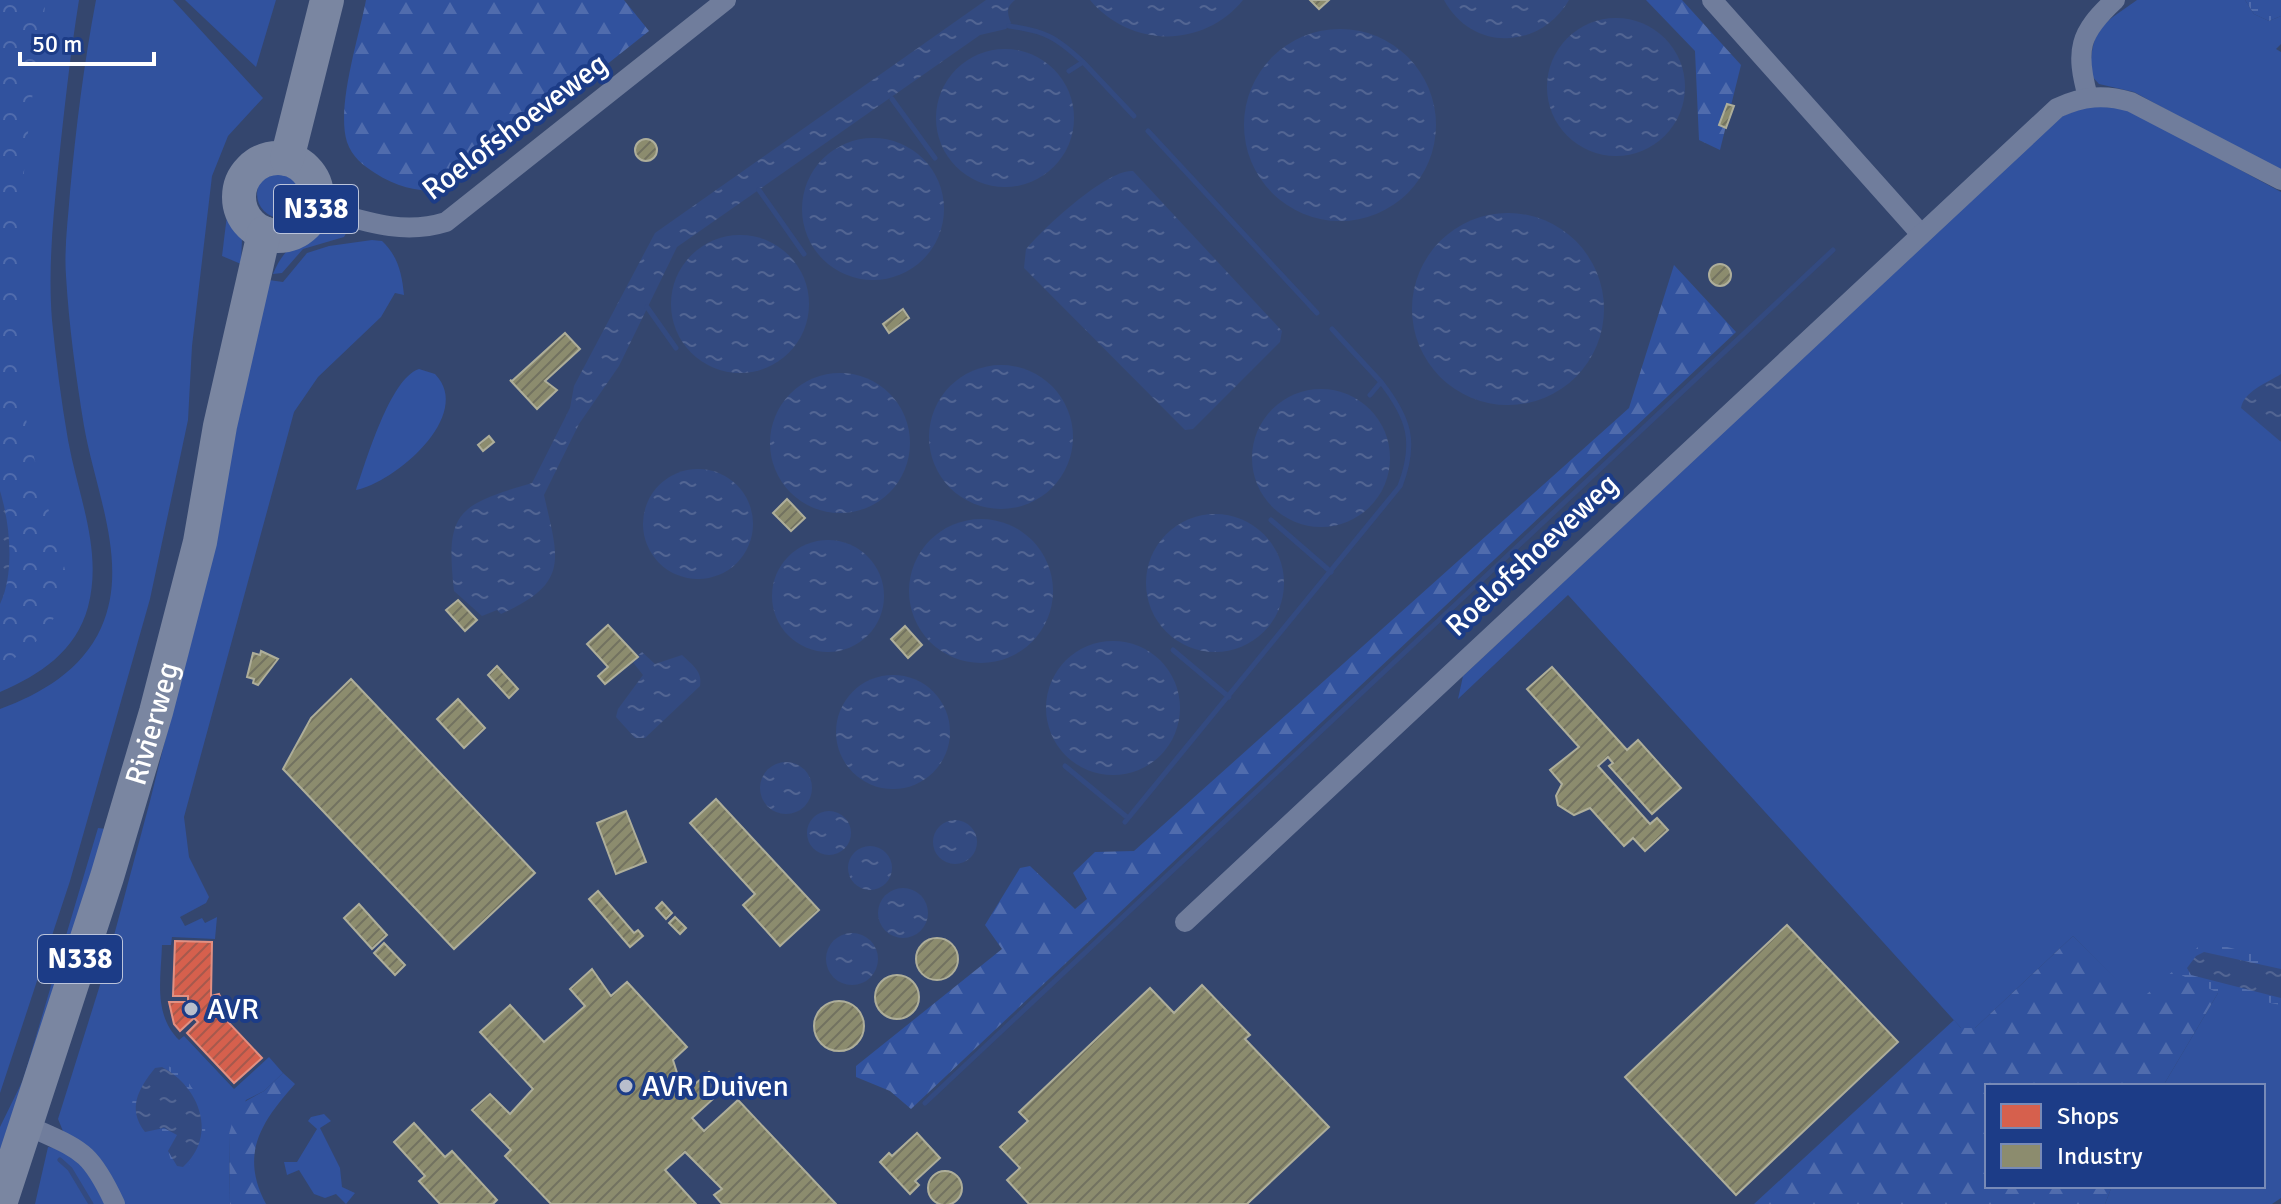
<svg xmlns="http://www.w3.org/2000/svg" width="2281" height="1204" font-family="Signika,sans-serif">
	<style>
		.green { fill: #31529e }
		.forest { fill: url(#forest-firs) }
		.wetland { fill: url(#wetland-marsh) }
		.park { fill: url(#park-crowns) }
		.water { fill: url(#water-ripples) }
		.shops { fill: url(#shops-hatch); stroke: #e29082; stroke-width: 2 }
		.industry { fill: url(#industry-hatch); stroke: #aeae9a; stroke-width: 2 }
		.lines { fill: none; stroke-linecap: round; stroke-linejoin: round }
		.stream { stroke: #334a80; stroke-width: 5 }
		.street { stroke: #707d9c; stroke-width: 20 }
		.primary { stroke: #7a86a1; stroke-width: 34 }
		.poi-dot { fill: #b8becc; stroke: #1c3c87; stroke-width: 3 }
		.labels { text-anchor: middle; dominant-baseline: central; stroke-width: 8; stroke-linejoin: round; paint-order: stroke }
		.shield { fill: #1c3c87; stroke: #bbc4db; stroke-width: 2 }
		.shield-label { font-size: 28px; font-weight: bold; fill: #fff }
		.street-label { font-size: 30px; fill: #fff; stroke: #1c3c87 }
		.poi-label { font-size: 30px; fill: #fff; stroke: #1c3c87; text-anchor: start }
	</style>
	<defs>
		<pattern id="forest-firs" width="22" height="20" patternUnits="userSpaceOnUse" patternTransform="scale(2)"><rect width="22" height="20" fill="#31529e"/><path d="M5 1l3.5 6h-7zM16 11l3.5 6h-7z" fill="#506cad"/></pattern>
		<pattern id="wetland-marsh" width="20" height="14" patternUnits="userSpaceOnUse" patternTransform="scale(2)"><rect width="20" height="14" fill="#31529e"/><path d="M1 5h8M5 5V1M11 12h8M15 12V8" fill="none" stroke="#506cad"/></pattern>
		<pattern id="park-crowns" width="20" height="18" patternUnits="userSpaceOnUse" patternTransform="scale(2)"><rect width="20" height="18" fill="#31529e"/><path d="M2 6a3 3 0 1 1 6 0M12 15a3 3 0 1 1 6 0" fill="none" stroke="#506cad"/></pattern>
		<pattern id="water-ripples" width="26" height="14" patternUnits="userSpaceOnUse" patternTransform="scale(2)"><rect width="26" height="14" fill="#334a80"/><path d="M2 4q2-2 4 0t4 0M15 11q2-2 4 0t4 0" fill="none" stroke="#526593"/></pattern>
		<pattern id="shops-hatch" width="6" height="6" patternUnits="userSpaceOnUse" patternTransform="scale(2)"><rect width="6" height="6" fill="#d6604d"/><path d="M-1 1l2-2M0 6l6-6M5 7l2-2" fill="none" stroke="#a6594d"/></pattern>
		<pattern id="industry-hatch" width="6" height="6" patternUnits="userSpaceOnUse" patternTransform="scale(2)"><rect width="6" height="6" fill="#8c8c6e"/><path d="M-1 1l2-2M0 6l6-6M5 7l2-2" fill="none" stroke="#727260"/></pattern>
	</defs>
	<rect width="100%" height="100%" fill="#34466e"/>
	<g class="green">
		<path d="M 0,0 L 79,0 C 70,56 64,112 58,169 C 53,219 48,269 52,320 C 56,360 61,400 68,440 C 78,496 103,550 88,607 C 76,651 40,675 0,692 Z"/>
		<path d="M 96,0 L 173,0 L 263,98 L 228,136 L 212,176 L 192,346 L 188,420 L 150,599 L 70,881 L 0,1093 L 0,709 C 41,694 82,670 101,628 C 130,565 95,490 84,426 C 76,377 69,326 66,276 C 64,248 68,220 70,192 C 76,127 84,63 96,0 Z"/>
		<path d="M 185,0 L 276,0 L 256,67 Z"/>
		<path d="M 2137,0 L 2245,0 L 2254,14 L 2269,21 L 2281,16 L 2281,44 L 2276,49 L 2281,52 L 2281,172 L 2134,92 L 2099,84 L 2090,74 C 2093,26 2099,27 2137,0 Z"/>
		<path d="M 2087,106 L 2122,108 L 2139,115 L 2281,192 L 2281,1198 L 2272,1204 L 2105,1204 L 2112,1186 L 2263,1186 L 2263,1086 L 2163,1086 L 2218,993 L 2139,1002 L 2073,936 L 1975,1028 L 1961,1028 L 1568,595 L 1458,699 L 1463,676 L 2058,118 Z"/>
		<circle cx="281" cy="194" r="24"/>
		<path d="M 228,207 L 242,238 L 241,264 L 222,256 Z"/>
		<path d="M 328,228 L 348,230 L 344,237 L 303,249 L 282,273 L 273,274 C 283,248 302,235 328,228 Z"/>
		<path d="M 372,240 L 382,241 C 398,256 402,274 404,295 L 395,293 L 381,317 L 318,377 L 294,412 L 184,817 L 189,857 L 209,897 L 206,903 L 180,917 L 185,926 L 202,918 L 205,923 L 217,917 L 215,939 L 172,937 L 171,945 L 162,945 C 161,979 153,1014 179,1040 L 184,1036 L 234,1089 L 269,1057 L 283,1073 L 264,1091 L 246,1100 L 229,1134 L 230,1204 L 120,1204 L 65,1136 L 58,1119 L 105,969 L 150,801 L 188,648 L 269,280 L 283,282 L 307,253 L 329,246 Z"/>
		<path d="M 419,369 L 435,374 C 475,415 394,483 356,490 C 366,462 390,378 419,369 Z"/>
		<path d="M 98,828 L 106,829 L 0,1162 L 0,1127 L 23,1080 Z"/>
		<path d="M 324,1114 L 331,1121 L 320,1128 L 340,1168 L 342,1187 L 355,1193 L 346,1204 L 336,1194 L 325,1198 L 314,1194 L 299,1170 L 287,1175 L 284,1162 L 297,1162 L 317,1129 L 308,1121 L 311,1117 Z"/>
		<path d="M 48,1147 C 85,1150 92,1176 111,1204 L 35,1204 Z"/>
	</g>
	<g class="forest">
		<path d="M 366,0 L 624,0 L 649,31 L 447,191 C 420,192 398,188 375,173 C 363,165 352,157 347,142 C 336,107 359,37 366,0 Z"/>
		<path d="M 1646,0 L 1682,0 L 1741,65 L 1720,150 L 1699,140 L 1695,51 Z"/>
		<path d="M 1674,265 L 1736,332 L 911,1109 L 890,1091 L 856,1077 L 856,1066 L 1002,949 L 985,925 L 1020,868 L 1030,866 L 1075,909 L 1087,899 L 1073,873 L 1095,852 L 1134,851 L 1629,408 Z"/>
		<path d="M 2073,936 L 2139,1001 L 2173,971 L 2218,993 L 2163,1086 L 1987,1086 L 1987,1186 L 2112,1186 L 2105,1204 L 1754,1204 L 1954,1020 L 1961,1028 L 1975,1028 Z"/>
		<path d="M 283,1073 L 295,1084 C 262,1121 239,1154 266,1204 L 230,1204 L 229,1134 L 237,1106 L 264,1091 Z"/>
	</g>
	<g class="wetland">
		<path d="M 2245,0 L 2281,0 L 2281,16 L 2269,21 L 2254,14 Z"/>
		<path d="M 2208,942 L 2281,961 L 2281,1005 L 2218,993 L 2173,971 L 2199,946 Z"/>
		<path d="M 153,1065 C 186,1059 209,1111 205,1138 C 204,1149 193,1162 184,1169 L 173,1166 L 167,1148 L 176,1138 L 174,1134 L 163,1131 L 148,1136 L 132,1119 C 128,1099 141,1080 153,1065 Z"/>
	</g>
	<path class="park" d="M 0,0 L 46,0 C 26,133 8,270 24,405 C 31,461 52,515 65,570 C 65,616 41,646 0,666 Z"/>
	<g class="water">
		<path d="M 986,0 L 1015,0 C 1006,7 1007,13 1011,23 L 1006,29 L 980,35 L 677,247 L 619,366 L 579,424 L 544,495 C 558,558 571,583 501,614 L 497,610 L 482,616 L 454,591 C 445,511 458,505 532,483 L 570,408 L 574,386 L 655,233 Z"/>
		<path d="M 1090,0 L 1243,0 C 1203,49 1130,48 1090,0 Z"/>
		<path d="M 1444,0 L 1569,0 C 1540,50 1472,52 1444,0 Z"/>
		<circle cx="1616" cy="87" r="69"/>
		<circle cx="1340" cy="125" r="96"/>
		<circle cx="1005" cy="118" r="69"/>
		<circle cx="873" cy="209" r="71"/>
		<path d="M 1133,171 L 1282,331 L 1280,342 L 1193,429 L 1185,430 L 1024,268 L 1026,249 C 1042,229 1108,168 1133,171 Z"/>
		<circle cx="1508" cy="309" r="96"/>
		<circle cx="740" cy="304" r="69"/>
		<circle cx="1001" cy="437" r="72"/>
		<circle cx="840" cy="443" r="70"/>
		<path d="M 2281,374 L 2281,442 L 2241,408 C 2244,391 2267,383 2281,374 Z"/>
		<circle cx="1321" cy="458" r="69"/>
		<circle cx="698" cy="524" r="55"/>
		<path d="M 0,491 C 10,523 15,573 0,604 Z"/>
		<circle cx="1215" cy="583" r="69"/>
		<circle cx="981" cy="591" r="72"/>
		<circle cx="828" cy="596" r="56"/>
		<circle cx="1113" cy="708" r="67"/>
		<path d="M 642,652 L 655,664 L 682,655 C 692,665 703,671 700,686 L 645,738 L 635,738 L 616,717 L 618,709 L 643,675 L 632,661 Z"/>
		<circle cx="893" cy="732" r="57"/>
		<circle cx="786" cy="788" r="26"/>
		<circle cx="829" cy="833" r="22"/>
		<circle cx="955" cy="842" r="22"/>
		<circle cx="870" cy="868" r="22"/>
		<circle cx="903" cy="913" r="25"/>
		<circle cx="852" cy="959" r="26"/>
		<path d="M 2204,952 L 2281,969 L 2281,998 L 2191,975 L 2187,968 L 2196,956 Z"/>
		<path d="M 162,1067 C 200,1087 218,1136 183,1167 L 177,1166 L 168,1151 L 177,1135 L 164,1128 L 145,1132 C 127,1109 138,1089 155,1068 Z"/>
	</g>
	<path class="shops" d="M 175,941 L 212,942 L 211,996 L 219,994 L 223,1003 L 215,1008 L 262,1058 L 234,1083 L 187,1033 L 198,1022 L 194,1018 L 180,1031 L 174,1024 L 169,1002 L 188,1002 L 188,996 L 173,996 Z"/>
	<g class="industry">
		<path d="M 1310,0 L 1329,0 L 1319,9 Z"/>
		<path d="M 1727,104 L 1734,106 L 1726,128 L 1719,125 Z"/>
		<circle cx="646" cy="150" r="11"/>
		<circle cx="1720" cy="275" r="11"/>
		<path d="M 903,309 L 909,318 L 889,333 L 883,324 Z"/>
		<path d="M 565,333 L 580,349 L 545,381 L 557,390 L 537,409 L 510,380 L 512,381 Z"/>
		<path d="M 489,436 L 494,442 L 483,451 L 478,445 Z"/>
		<path d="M 787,499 L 805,518 L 791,531 L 773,513 Z"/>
		<path d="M 458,600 L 477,620 L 465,631 L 446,610 Z"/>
		<path d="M 608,625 L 638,657 L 605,684 L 598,676 L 608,667 L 587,644 Z"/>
		<path d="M 905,626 L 922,645 L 908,658 L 891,639 Z"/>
		<path d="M 261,651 L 278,659 L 258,685 L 253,683 L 254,679 L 247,677 L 253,653 L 260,655 Z"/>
		<path d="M 497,666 L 518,689 L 509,698 L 488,675 Z"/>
		<path d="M 1552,667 L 1627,750 L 1638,740 L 1681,788 L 1652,814 L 1609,766 L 1613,763 L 1608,757 L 1598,766 L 1650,824 L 1657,818 L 1668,830 L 1645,851 L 1633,838 L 1624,846 L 1590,808 L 1574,815 L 1558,805 L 1556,796 L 1562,784 L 1550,770 L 1579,747 L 1527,689 Z"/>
		<path d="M 351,679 L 535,873 L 454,949 L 283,769 L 311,718 Z"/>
		<path d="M 458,699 L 485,728 L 464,748 L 437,719 Z"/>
		<path d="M 716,799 L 819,910 L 780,946 L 743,905 L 755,894 L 690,823 Z"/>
		<path d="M 626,811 L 646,862 L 616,874 L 597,823 Z"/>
		<path d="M 598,891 L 634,933 L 638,930 L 643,936 L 630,947 L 589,899 Z"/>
		<path d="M 662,902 L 672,913 L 666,919 L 656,908 Z"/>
		<path d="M 359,904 L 387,935 L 372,949 L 344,918 Z"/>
		<path d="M 675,917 L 686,928 L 680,934 L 669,923 Z"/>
		<path d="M 1787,925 L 1898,1042 L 1736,1195 L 1625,1077 Z"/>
		<circle cx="937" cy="959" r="21"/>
		<path d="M 384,943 L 405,965 L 395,975 L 374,953 Z"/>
		<path d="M 592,969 L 611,996 L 627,982 L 687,1047 L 673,1060 L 678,1076 L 688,1077 L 695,1084 L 709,1072 L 724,1089 L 692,1118 L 704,1131 L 738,1100 L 836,1204 L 722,1204 L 714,1195 L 722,1189 L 685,1152 L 665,1170 L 696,1204 L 551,1204 L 505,1156 L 511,1150 L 472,1110 L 490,1094 L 510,1114 L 533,1089 L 480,1032 L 510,1005 L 544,1042 L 585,1006 L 570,989 Z"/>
		<circle cx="897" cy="997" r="22"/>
		<path d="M 1202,985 L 1250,1035 L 1245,1039 L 1329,1127 L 1247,1204 L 1029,1204 L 1007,1180 L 1020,1168 L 1000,1147 L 1028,1121 L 1019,1112 L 1150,988 L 1174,1013 Z"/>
		<circle cx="839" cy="1026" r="25"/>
		<path d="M 414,1123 L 445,1157 L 452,1151 L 497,1200 L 493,1204 L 440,1204 L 419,1181 L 425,1176 L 394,1142 Z"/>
		<path d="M 917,1133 L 940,1158 L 915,1181 L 919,1185 L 910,1194 L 880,1162 L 889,1153 L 892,1156 Z"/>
		<circle cx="945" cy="1188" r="17"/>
	</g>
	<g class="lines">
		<g class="stream">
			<path d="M 1009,26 C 1045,31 1056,37 1083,62"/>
			<path d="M 1069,71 L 1083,62 L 1134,116"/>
			<path d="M 892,99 L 935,158"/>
			<path d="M 1148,131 L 1317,313"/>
			<path d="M 759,190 L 804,254"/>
			<path d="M 647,307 L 676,348"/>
			<path d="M 1332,329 L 1381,382"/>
			<path d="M 1271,520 L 1331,572"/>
			<path d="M 1173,650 L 1229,697"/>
			<path d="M 1065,766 L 1128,818"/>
			<path d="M 1125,822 L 1400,486 C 1417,442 1409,418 1381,382 L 1370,395"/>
			<path d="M 925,1103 L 1833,250"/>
			<path d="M 60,1160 L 70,1169 L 91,1204"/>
		</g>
		<g class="street">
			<path d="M 1712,0 L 1920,233"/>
			<path d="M 2088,97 C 2075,50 2079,33 2115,0"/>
			<path d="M 317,208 C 361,220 401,236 446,222 L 726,0"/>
			<path d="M 1185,922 L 2057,108 C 2083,96 2104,94 2131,102 L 2281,180"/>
			<path d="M 26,1125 C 80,1150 89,1148 115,1204"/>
		</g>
		<g class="primary">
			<circle cx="278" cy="197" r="39"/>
			<path d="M 287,159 L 327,0"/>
			<path id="s1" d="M 0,1204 L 107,877 L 156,712 L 200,542 L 220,426 L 264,233"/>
		</g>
	</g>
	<g class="poi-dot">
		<circle cx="191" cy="1009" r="8"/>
		<circle cx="626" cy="1086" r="8"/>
	</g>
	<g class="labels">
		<g class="shield">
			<rect x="274" y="185" width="84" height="48" rx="6"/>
			<rect x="38" y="935" width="84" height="48" rx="6"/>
		</g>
		<g class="shield-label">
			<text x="316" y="209">N338</text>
			<text x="80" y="959">N338</text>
		</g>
		<g class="street-label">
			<text transform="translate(515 127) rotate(-37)">Roelofshoeveweg</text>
			<text transform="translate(1532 555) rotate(-43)">Roelofshoeveweg</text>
			<text stroke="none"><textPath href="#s1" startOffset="504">Rivierweg</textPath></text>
		</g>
		<g class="poi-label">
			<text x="207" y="1009">AVR</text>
			<text x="642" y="1086">AVR Duiven</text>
		</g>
	</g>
	<rect x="1985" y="1084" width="280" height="104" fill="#1c3c87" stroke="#778ab7" stroke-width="2"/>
	<rect x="2001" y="1104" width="40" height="24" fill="#d6604d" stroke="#778ab7" stroke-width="2"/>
	<text x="2057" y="1124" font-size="24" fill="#ffffff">Shops</text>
	<rect x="2001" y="1144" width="40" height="24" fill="#8c8c6e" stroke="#778ab7" stroke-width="2"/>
	<text x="2057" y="1164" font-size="24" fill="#ffffff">Industry</text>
	<path d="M20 52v12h134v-12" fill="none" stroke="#ffffff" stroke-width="4"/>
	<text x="32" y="52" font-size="24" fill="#ffffff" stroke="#1c3c87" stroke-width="6" paint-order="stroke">50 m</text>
</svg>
